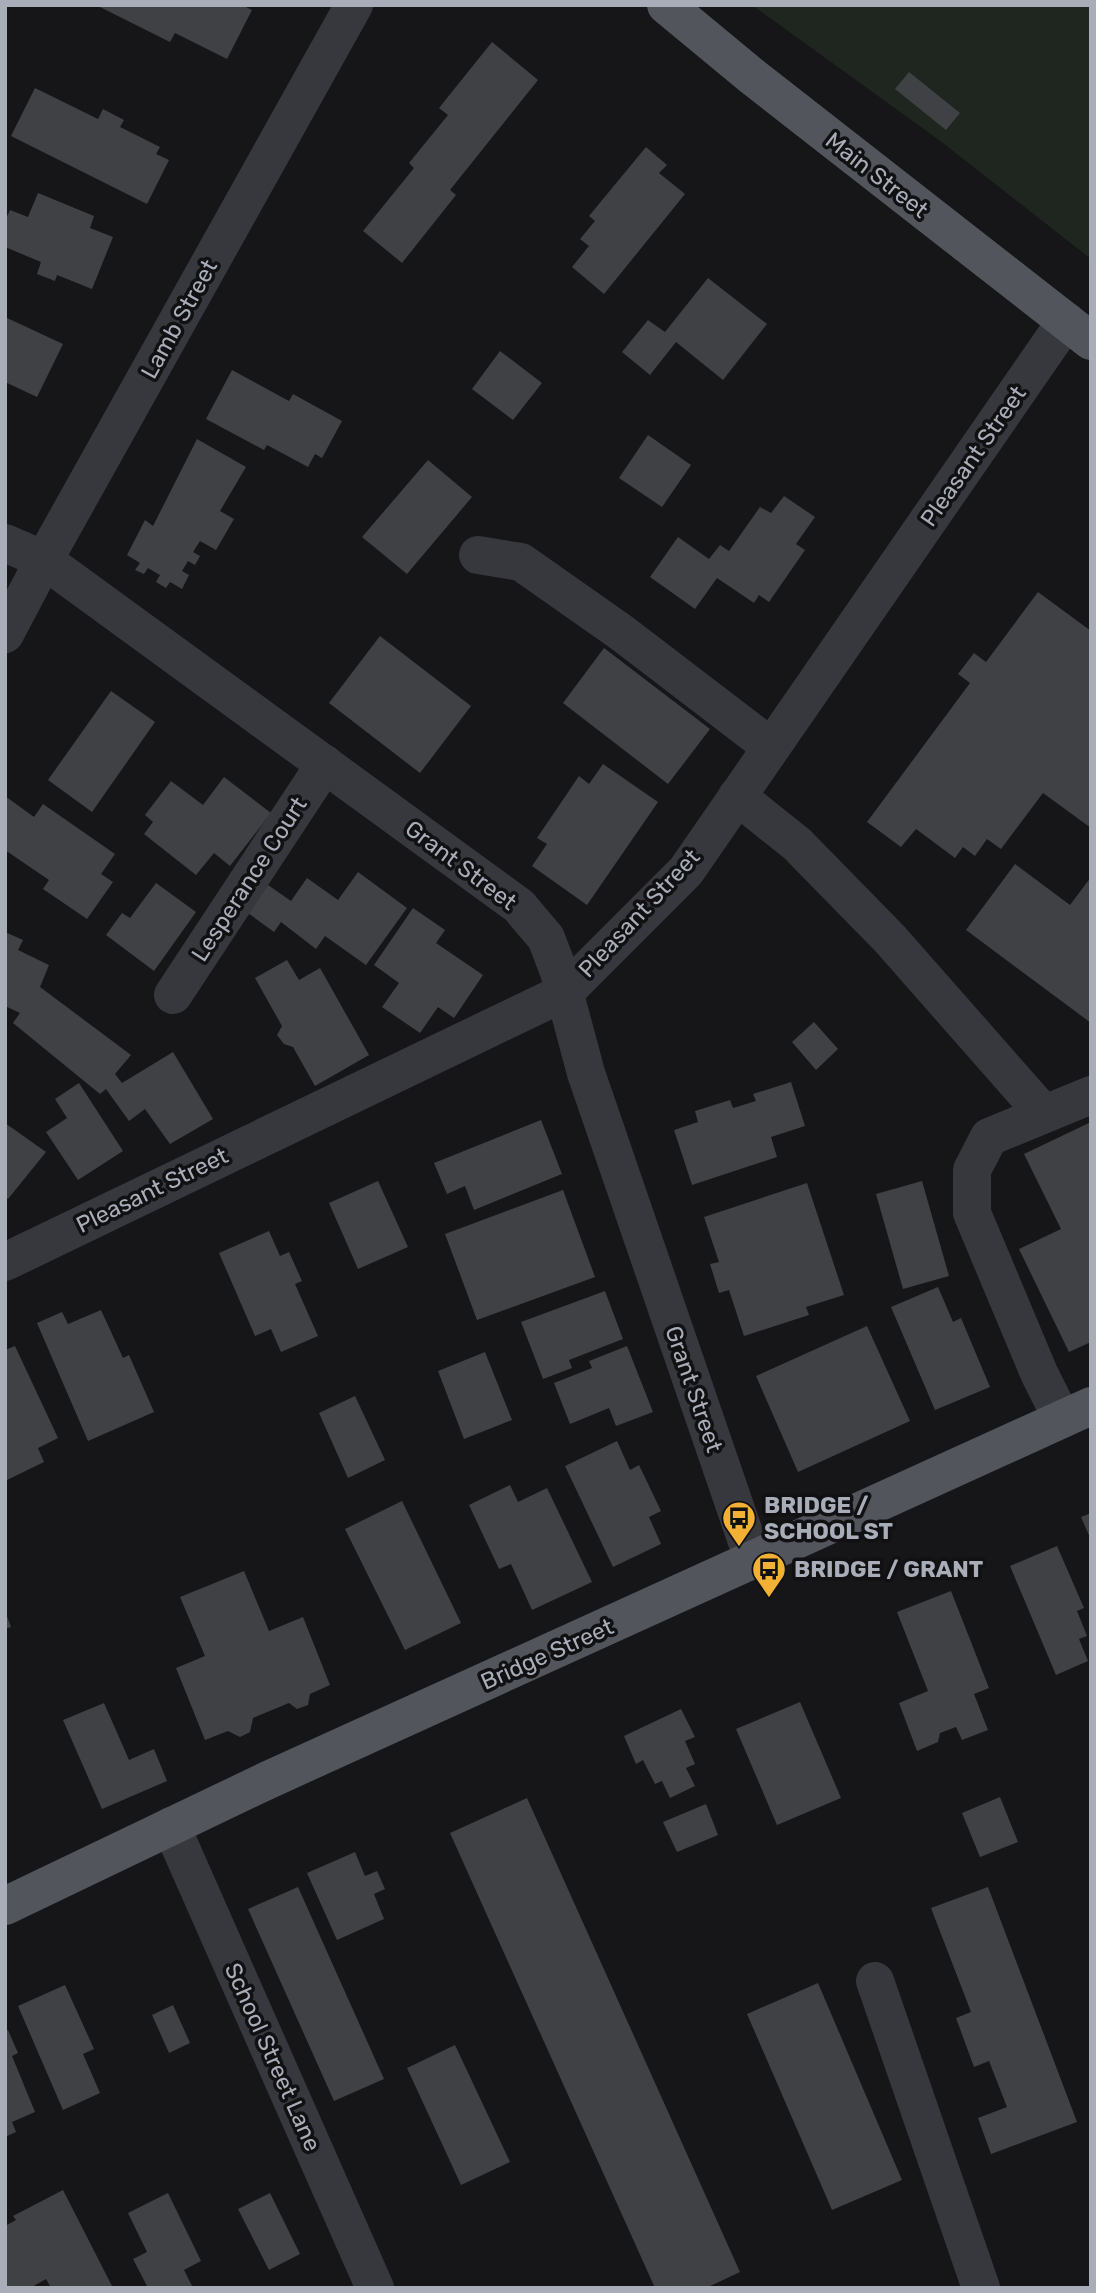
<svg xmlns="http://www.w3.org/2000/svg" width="1096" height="2293" font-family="Rubik,sans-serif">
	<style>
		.green { fill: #1e261f }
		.building { fill: #404145 }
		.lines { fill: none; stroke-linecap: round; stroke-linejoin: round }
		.minor { stroke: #37383d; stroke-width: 38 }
		.major { stroke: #53555c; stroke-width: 38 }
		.labels { text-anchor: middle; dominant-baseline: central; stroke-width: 7; stroke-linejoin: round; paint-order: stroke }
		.street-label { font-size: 23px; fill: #a8adb8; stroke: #111113 }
		.poi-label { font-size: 23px; font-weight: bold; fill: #a8adb8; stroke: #111113; text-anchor: start }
	</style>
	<rect width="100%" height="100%" fill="#161618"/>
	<path class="green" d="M 752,5 L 1091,5 L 1091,259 L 939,140 Z"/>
	<g class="building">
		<path d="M 96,5 L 242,5 L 252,10 L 227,59 L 175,33 L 170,42 Z"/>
		<path d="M 492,42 L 538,80 L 450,190 L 456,195 L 402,263 L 363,231 L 414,168 L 409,163 L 448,115 L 439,108 Z"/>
		<path d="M 909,72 L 960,113 L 946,130 L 895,89 Z"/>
		<path d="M 35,88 L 98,119 L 103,109 L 124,120 L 120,127 L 160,147 L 156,154 L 169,160 L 147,204 L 11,136 Z"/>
		<path d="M 646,147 L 667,165 L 659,173 L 685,194 L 604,294 L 572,267 L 589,246 L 580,239 L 595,221 L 589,216 Z"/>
		<path d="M 38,193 L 94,216 L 90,228 L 113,237 L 92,289 L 57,275 L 55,281 L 37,274 L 41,262 L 5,247 L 5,221 L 10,210 L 28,217 Z"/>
		<path d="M 708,278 L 767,324 L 723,380 L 676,342 L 650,375 L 622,352 L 648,320 L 665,332 Z"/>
		<path d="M 5,317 L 63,344 L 37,397 L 5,382 Z"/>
		<path d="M 500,351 L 542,383 L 513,420 L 472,389 Z"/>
		<path d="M 232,370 L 289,401 L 293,394 L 342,421 L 322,458 L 315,454 L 308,467 L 267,445 L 264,450 L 206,419 Z"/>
		<path d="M 648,435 L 691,465 L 662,507 L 619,478 Z"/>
		<path d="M 197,439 L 246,467 L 220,511 L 234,519 L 216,550 L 200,541 L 193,552 L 200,556 L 195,565 L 188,561 L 182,571 L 189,575 L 182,589 L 170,582 L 166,588 L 156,582 L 160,575 L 148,568 L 144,574 L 135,570 L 140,563 L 127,555 L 145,520 L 153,526 Z"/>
		<path d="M 428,460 L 472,497 L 407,574 L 362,537 Z"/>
		<path d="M 784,496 L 815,517 L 796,544 L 805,550 L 769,602 L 759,595 L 754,603 L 717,578 L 695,609 L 650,577 L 678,537 L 709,559 L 720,545 L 729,551 L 760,507 L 771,513 Z"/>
		<path d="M 1038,592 L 1091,631 L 1091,828 L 1043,793 L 1001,849 L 987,839 L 975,856 L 963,847 L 955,858 L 916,829 L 901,847 L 867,822 L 970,683 L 958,674 L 974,653 L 986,662 Z"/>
		<path d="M 380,636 L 471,706 L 420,773 L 329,703 Z"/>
		<path d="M 604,648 L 710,729 L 668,784 L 563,703 Z"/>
		<path d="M 111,691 L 155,722 L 92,812 L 48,780 Z"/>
		<path d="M 603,764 L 658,802 L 587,905 L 532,866 L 547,844 L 537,838 L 579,776 L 589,784 Z"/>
		<path d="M 224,777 L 271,813 L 230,866 L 214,853 L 196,875 L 144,834 L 153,822 L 145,815 L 171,781 L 203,805 Z"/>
		<path d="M 5,796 L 34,817 L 43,804 L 115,854 L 101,874 L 113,882 L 87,919 L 43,889 L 49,880 L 5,850 Z"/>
		<path d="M 1015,864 L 1070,905 L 1091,877 L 1091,1023 L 966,930 Z"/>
		<path d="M 358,872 L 407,908 L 366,965 L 325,936 L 316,949 L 281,922 L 274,932 L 248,913 L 268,885 L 291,901 L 307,878 L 338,900 Z"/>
		<path d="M 156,883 L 196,912 L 154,971 L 106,935 L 122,913 L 130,918 Z"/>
		<path d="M 413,908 L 445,930 L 436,943 L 483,975 L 454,1018 L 438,1007 L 420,1033 L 382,1007 L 399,983 L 374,965 Z"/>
		<path d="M 5,932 L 23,940 L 18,950 L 49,965 L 40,987 L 131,1055 L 115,1074 L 122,1083 L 173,1052 L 213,1119 L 170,1144 L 145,1109 L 129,1121 L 106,1089 L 100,1094 L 13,1023 L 20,1013 L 5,1006 Z"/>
		<path d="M 287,960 L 299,980 L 320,968 L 369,1055 L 315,1086 L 293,1047 L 284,1044 L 277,1035 L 282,1026 L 255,978 Z"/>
		<path d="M 814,1022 L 838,1049 L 816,1070 L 792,1042 Z"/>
		<path d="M 791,1082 L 805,1126 L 771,1137 L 777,1157 L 692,1185 L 674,1130 L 698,1122 L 695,1111 L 730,1100 L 733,1108 L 756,1101 L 753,1094 Z"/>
		<path d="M 79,1083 L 123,1151 L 78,1180 L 46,1132 L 67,1118 L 55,1099 Z"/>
		<path d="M 541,1120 L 562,1174 L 474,1210 L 465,1186 L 447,1194 L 434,1163 Z"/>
		<path d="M 1091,1122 L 1091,1342 L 1069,1352 L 1019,1249 L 1061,1229 L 1024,1154 Z"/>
		<path d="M 5,1123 L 46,1152 L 8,1199 L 5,1197 Z"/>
		<path d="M 378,1181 L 408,1247 L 358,1269 L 329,1203 Z"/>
		<path d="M 922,1181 L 949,1276 L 903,1289 L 876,1194 Z"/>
		<path d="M 807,1183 L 844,1295 L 806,1307 L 809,1315 L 744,1336 L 729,1290 L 719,1293 L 710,1264 L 719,1262 L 704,1217 Z"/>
		<path d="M 563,1190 L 595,1277 L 477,1320 L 445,1234 Z"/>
		<path d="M 269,1231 L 280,1256 L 289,1252 L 302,1281 L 295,1284 L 318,1336 L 281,1352 L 271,1329 L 255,1336 L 219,1253 Z"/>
		<path d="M 938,1287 L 953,1322 L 961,1318 L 990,1387 L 935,1410 L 891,1307 Z"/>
		<path d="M 605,1291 L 623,1339 L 569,1360 L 572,1368 L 543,1379 L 521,1322 Z"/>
		<path d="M 101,1310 L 123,1358 L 129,1355 L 154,1412 L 88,1441 L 37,1323 L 62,1312 L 68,1324 Z"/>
		<path d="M 867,1326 L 910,1421 L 798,1472 L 756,1376 Z"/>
		<path d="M 15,1346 L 58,1438 L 38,1448 L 44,1462 L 5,1481 L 5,1350 Z"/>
		<path d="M 627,1346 L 653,1412 L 616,1426 L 609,1408 L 570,1424 L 554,1383 L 592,1368 L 589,1361 Z"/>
		<path d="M 485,1352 L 512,1420 L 464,1439 L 438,1371 Z"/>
		<path d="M 355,1396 L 385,1460 L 348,1478 L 319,1413 Z"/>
		<path d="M 617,1441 L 630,1470 L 639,1465 L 661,1511 L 649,1517 L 661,1544 L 613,1567 L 565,1466 Z"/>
		<path d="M 510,1485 L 518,1502 L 547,1488 L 592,1582 L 532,1610 L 511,1564 L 499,1569 L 469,1505 Z"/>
		<path d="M 402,1501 L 461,1623 L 405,1650 L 345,1529 Z"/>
		<path d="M 1091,1513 L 1091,1540 L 1081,1517 Z"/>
		<path d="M 1057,1546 L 1084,1608 L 1077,1611 L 1087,1636 L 1079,1639 L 1088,1661 L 1056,1675 L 1010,1566 Z"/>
		<path d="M 244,1571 L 269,1631 L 303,1617 L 330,1685 L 310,1694 L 308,1705 L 297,1709 L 289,1703 L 253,1718 L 250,1732 L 240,1737 L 228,1731 L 205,1740 L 176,1668 L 205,1656 L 180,1597 Z"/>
		<path d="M 951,1591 L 989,1688 L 974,1694 L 988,1730 L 962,1740 L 956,1727 L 940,1733 L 938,1742 L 917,1751 L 899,1703 L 928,1691 L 897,1612 Z"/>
		<path d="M 5,1611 L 11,1627 L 5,1629 Z"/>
		<path d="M 800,1702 L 841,1798 L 777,1825 L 736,1729 Z"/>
		<path d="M 104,1703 L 129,1760 L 154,1749 L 167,1781 L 102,1809 L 63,1720 Z"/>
		<path d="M 681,1709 L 695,1737 L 685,1741 L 695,1764 L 686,1768 L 695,1786 L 670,1798 L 662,1781 L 655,1784 L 643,1760 L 636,1764 L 624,1736 Z"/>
		<path d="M 1000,1797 L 1018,1842 L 980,1857 L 962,1813 Z"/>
		<path d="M 527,1798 L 740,2272 L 706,2288 L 655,2288 L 450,1833 Z"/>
		<path d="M 706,1804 L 718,1835 L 677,1852 L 663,1822 Z"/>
		<path d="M 355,1852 L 365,1876 L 377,1871 L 385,1889 L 374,1894 L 384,1919 L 337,1940 L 307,1873 Z"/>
		<path d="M 298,1887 L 384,2079 L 334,2101 L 248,1909 Z"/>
		<path d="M 988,1887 L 1077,2122 L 991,2154 L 978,2118 L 1007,2107 L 989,2061 L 974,2067 L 956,2018 L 971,2012 L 931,1908 Z"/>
		<path d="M 818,1983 L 902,2180 L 832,2210 L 747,2014 Z"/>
		<path d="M 65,1985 L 94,2049 L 83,2054 L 100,2093 L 63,2110 L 18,2006 Z"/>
		<path d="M 173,2005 L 190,2043 L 169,2053 L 152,2015 Z"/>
		<path d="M 8,2030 L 18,2053 L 12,2056 L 35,2112 L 12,2122 L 16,2132 L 5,2137 L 5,2032 Z"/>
		<path d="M 455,2045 L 510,2162 L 461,2185 L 407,2068 Z"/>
		<path d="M 63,2190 L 113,2288 L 51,2288 L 46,2279 L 30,2288 L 5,2288 L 5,2226 L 16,2220 L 13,2216 Z"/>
		<path d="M 168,2193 L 201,2261 L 184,2270 L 193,2288 L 148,2288 L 133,2259 L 147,2252 L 128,2213 Z"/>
		<path d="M 270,2193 L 300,2254 L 269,2270 L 238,2209 Z"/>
	</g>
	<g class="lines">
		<g class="minor">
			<path d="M 5,543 L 44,560 L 519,906 L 546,938 L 559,972 L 586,1073 L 753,1559"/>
			<path d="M 478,555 L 521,562 L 622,633 L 771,747"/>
			<path d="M 5,634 L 44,560 L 354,5"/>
			<path d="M 737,796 L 797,844 L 890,939 L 1044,1114"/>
			<path d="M 173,995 L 325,764"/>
			<path d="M 5,1262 L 565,992 L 686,871 L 1066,321"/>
			<path d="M 1062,1419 L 1039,1373 L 972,1213 L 972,1170 L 989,1137 L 1091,1095"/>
			<path d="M 171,1826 L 375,2288"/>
			<path d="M 875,1981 L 981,2288"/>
		</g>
		<g class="major">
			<path d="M 666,5 L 753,77 L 1091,341"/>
			<path d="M 5,1906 L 266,1781 L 1091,1406"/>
		</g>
	</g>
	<defs>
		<g id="bus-pin" transform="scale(1.75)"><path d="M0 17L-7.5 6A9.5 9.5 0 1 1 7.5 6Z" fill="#f2b134" stroke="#111113"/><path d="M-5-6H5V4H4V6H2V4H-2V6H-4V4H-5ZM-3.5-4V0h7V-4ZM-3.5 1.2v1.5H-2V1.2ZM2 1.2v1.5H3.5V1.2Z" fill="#111"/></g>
	</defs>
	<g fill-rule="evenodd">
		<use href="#bus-pin" x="739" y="1518"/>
		<use href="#bus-pin" x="769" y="1569"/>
	</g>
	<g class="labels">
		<g class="street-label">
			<text transform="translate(877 175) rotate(38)">Main Street</text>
			<text transform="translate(179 319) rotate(-61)">Lamb Street</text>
			<text transform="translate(973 456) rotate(-55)">Pleasant Street</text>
			<text transform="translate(461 865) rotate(37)">Grant Street</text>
			<text transform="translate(249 879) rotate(-57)">Lesperance Court</text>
			<text transform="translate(639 913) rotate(-47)">Pleasant Street</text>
			<text transform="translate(152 1190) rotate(-26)">Pleasant Street</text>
			<text transform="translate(694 1389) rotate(71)">Grant Street</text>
			<text transform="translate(547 1654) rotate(-24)">Bridge Street</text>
			<text transform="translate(273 2057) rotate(66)">School Street Lane</text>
		</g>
		<g class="poi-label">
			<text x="764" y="1505">BRIDGE /<tspan x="764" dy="26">SCHOOL ST</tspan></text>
			<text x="794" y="1569">BRIDGE / GRANT</text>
		</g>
	</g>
	<rect width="1096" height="2293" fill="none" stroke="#a8adb8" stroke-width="14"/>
</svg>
